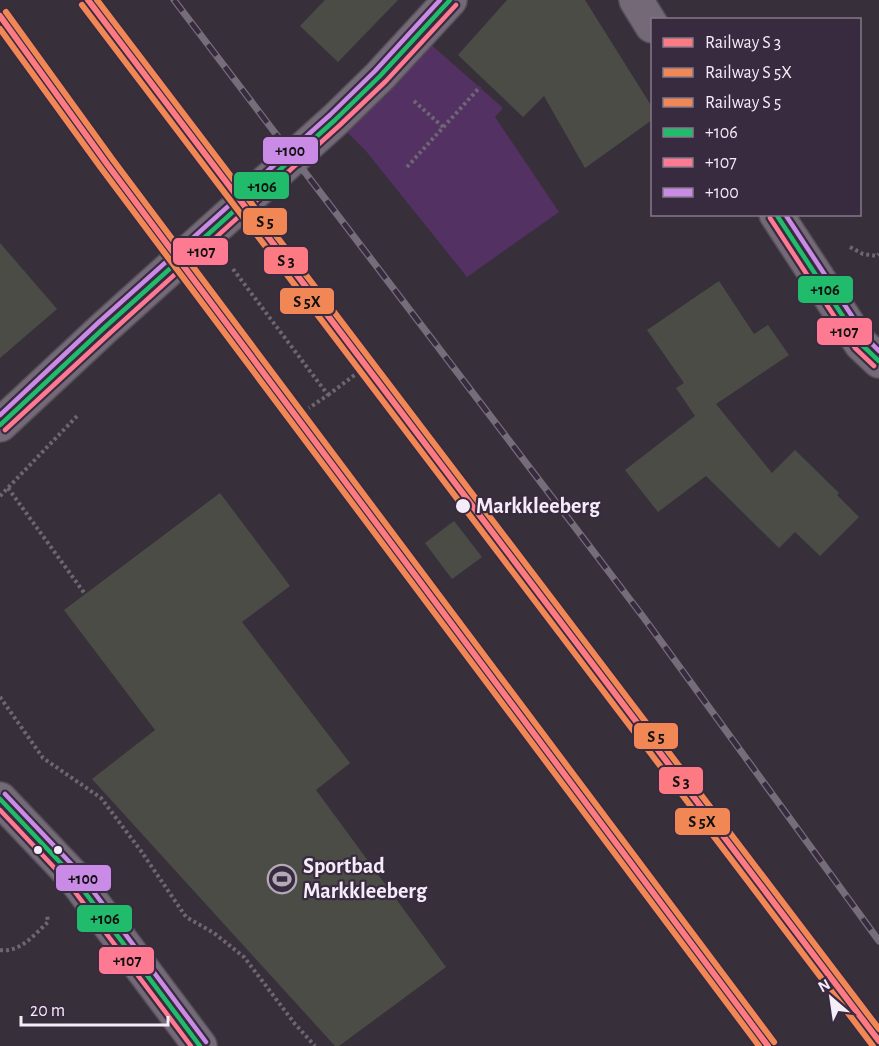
<svg xmlns="http://www.w3.org/2000/svg" width="879" height="1046" font-family="'Alegreya Sans',sans-serif">
	<style>
		.green { fill: #543163 }
		.building { fill: #4c4c46 }
		.lines { fill: none; stroke-linecap: round; stroke-linejoin: round }
		.minor-casing { stroke: #554f58; stroke-width: 36 }
		.path { stroke: #6e6671; stroke-width: 4; stroke-dasharray: 3 3; stroke-linecap: butt }
		.minor { stroke: #736977; stroke-width: 33 }
		.rail-casing { stroke: #766d7a; stroke-width: 7 }
		.rail { stroke: #392b3f; stroke-width: 4.5; stroke-dasharray: 14; stroke-linecap: butt }
		.bus-1-casing { stroke: #392b3f; stroke-width: 9 }
		.bus-2-casing { stroke: #392b3f; stroke-width: 9 }
		.bus-3-casing { stroke: #392b3f; stroke-width: 9 }
		.bus-1 { stroke: #20bc6c; stroke-width: 4.5 }
		.bus-2 { stroke: #fe7a93; stroke-width: 4.5 }
		.bus-3 { stroke: #ca8be6; stroke-width: 4.5 }
		.rail-1-casing { stroke: #392b3f; stroke-width: 10 }
		.rail-2-casing { stroke: #392b3f; stroke-width: 10 }
		.rail-3-casing { stroke: #392b3f; stroke-width: 10 }
		.rail-1 { stroke: #fe7a82; stroke-width: 6 }
		.rail-2 { stroke: #f18754; stroke-width: 6 }
		.rail-3 { stroke: #f18754; stroke-width: 6 }
		.stop-dot { fill: #f5ecf9; stroke: #392b3f; stroke-width: 2 }
		.labels { text-anchor: middle; dominant-baseline: central; stroke-width: 4.5; stroke-linejoin: round; paint-order: stroke }
		.stop-label { font-size: 22px; font-weight: bold; fill: #f5ecf9; stroke: #392b3f; text-anchor: start }
		.poi-label { font-size: 22px; font-weight: bold; fill: #f5ecf9; stroke: #392b3f; text-anchor: start }
		.line-badge { stroke: #392b3f; stroke-width: 2 }
		.pale-badge-label { font-size: 16px; text-anchor: middle; font-weight: bold; fill: #111 }
	</style>
	<rect width="100%" height="100%" fill="#37303a"/>
	<path class="green" d="M 419,34 L 503,108 L 495,117 L 559,212 L 467,277 L 366,151 L 335,120 Z"/>
	<g class="building">
		<path d="M 325,0 L 398,0 L 338,62 L 300,26 Z"/>
		<path d="M 507,0 L 585,0 L 652,107 L 652,120 L 585,168 L 544,96 L 523,117 L 458,55 Z"/>
		<path d="M 0,243 L 57,309 L 0,358 Z"/>
		<path d="M 719,281 L 754,334 L 768,325 L 789,355 L 716,404 L 772,473 L 795,450 L 839,493 L 837,495 L 859,517 L 820,556 L 795,532 L 779,548 L 706,476 L 658,512 L 625,470 L 695,416 L 676,388 L 684,383 L 647,330 Z"/>
		<path d="M 220,493 L 290,586 L 242,622 L 350,763 L 316,790 L 446,967 L 339,1046 L 335,1046 L 92,779 L 155,730 L 64,610 Z"/>
		<path d="M 454,521 L 482,557 L 452,579 L 425,543 Z"/>
	</g>
	<g class="lines">
		<g class="minor-casing">
			<g id="minor">
				<path d="M 636,0 L 652,26"/>
				<path d="M 776,214 L 861,344 L 879,361"/>
				<path d="M 0,425 L 104,328 L 335,120 L 380,76 L 450,0"/>
				<path d="M 0,799 L 72,875 L 200,1046"/>
			</g>
		</g>
		<g class="path">
			<path d="M 414,101 L 443,127"/>
			<path d="M 407,167 L 480,87"/>
			<path d="M 850,247 L 863,254 L 877,256 L 879,254"/>
			<path d="M 233,269 L 328,395 L 309,408"/>
			<path d="M 328,395 L 356,374"/>
			<path d="M 8,488 L 85,594"/>
			<path d="M 0,496 L 79,414"/>
			<path d="M 0,697 L 43,758 L 101,798 L 141,851 L 186,917 L 214,933 L 244,957 L 295,1024 L 315,1046"/>
			<path d="M 0,950 C 20,953 35,934 48,922 L 47,915"/>
		</g>
		<use href="#minor" class="minor"/>
		<g class="rail-casing">
			<path id="rail" d="M 174,0 L 644,618 L 879,941"/>
		</g>
		<use href="#rail" class="rail"/>
		<g class="bus-1-casing">
			<g id="bus-1">
				<path d="M 776,214 L 861,344 L 879,361"/>
				<path d="M 0,425 L 104,328 L 335,120 L 380,76 L 450,0"/>
				<path d="M 0,799 L 72,875 L 200,1046"/>
			</g>
		</g>
		<g class="bus-2-casing">
			<g id="bus-2">
				<path d="M 770,218 L 855,348 L 874,366"/>
				<path d="M 5,430 L 109,334 L 340,125 L 386,81 L 456,5"/>
				<path d="M 0,810 L 66,880 L 191,1046"/>
			</g>
		</g>
		<g class="bus-3-casing">
			<g id="bus-3">
				<path d="M 785,214 L 867,339 L 879,351"/>
				<path d="M 0,415 L 99,322 L 330,115 L 375,71 L 440,0"/>
				<path d="M 5,794 L 78,871 L 206,1042"/>
			</g>
		</g>
		<use href="#bus-1" class="bus-1"/>
		<use href="#bus-2" class="bus-2"/>
		<use href="#bus-3" class="bus-3"/>
		<g class="rail-1-casing">
			<g id="rail-1">
				<path d="M 88,0 L 879,1041"/>
				<path d="M 0,16 L 107,164 L 768,1046"/>
			</g>
		</g>
		<g class="rail-2-casing">
			<g id="rail-2">
				<path d="M 82,5 L 873,1046"/>
				<path d="M 0,29 L 101,168 L 759,1046"/>
			</g>
		</g>
		<g class="rail-3-casing">
			<g id="rail-3">
				<path d="M 97,0 L 879,1029"/>
				<path d="M 6,12 L 113,160 L 774,1042"/>
			</g>
		</g>
		<use href="#rail-1" class="rail-1"/>
		<use href="#rail-2" class="rail-2"/>
		<use href="#rail-3" class="rail-3"/>
	</g>
	<defs>
		<g id="stadium-ring" transform="scale(1.5)"><circle r="9.5" fill="#392b3f" stroke="#b2aab6" stroke-width="1.5"/><path d="M0-5a6.5 5 0 1 0 0 10a6.5 5 0 1 0 0-10ZM-3.5-1.8h7v3.6h-7Z" fill="#b2aab6"/></g>
	</defs>
	<g fill-rule="evenodd">
		<use href="#stadium-ring" x="282" y="879"/>
	</g>
	<g class="stop-dot">
		<circle cx="463" cy="506" r="8"/>
		<circle cx="38" cy="850" r="5"/>
		<circle cx="58" cy="850" r="5"/>
	</g>
	<g class="labels">
		<g class="stop-label">
			<text x="476" y="506">Markkleeberg</text>
		</g>
		<g class="poi-label">
			<text x="303" y="866">Sportbad<tspan x="303" dy="25">Markkleeberg</tspan></text>
		</g>
	</g>
	<g class="line-badge">
		<rect x="262" y="136" width="57" height="29" rx="6" fill="#ca8be6"/>
		<rect x="233" y="171" width="57" height="29" rx="6" fill="#20bc6c"/>
		<rect x="242" y="207" width="46" height="29" rx="6" fill="#f18754"/>
		<rect x="172" y="237" width="57" height="29" rx="6" fill="#fe7a93"/>
		<rect x="263" y="246" width="46" height="29" rx="6" fill="#fe7a82"/>
		<rect x="797" y="275" width="57" height="29" rx="6" fill="#20bc6c"/>
		<rect x="279" y="287" width="56" height="28" rx="6" fill="#f18754"/>
		<rect x="816" y="317" width="57" height="29" rx="6" fill="#fe7a93"/>
		<rect x="633" y="722" width="46" height="28" rx="6" fill="#f18754"/>
		<rect x="658" y="766" width="46" height="29" rx="6" fill="#fe7a82"/>
		<rect x="674" y="807" width="57" height="29" rx="6" fill="#f18754"/>
		<rect x="55" y="864" width="57" height="28" rx="6" fill="#ca8be6"/>
		<rect x="76" y="904" width="57" height="29" rx="6" fill="#20bc6c"/>
		<rect x="98" y="946" width="57" height="29" rx="6" fill="#fe7a93"/>
	</g>
	<g class="pale-badge-label">
		<text x="290" y="156">+100</text>
		<text x="262" y="192">+106</text>
		<text x="265" y="227">S 5</text>
		<text x="201" y="257">+107</text>
		<text x="286" y="266">S 3</text>
		<text x="825" y="295">+106</text>
		<text x="307" y="307">S 5X</text>
		<text x="844" y="337">+107</text>
		<text x="656" y="742">S 5</text>
		<text x="681" y="787">S 3</text>
		<text x="702" y="827">S 5X</text>
		<text x="83" y="884">+100</text>
		<text x="105" y="924">+106</text>
		<text x="127" y="966">+107</text>
	</g>
	<rect x="651" y="18" width="210" height="198" fill="#392b3f" stroke="#847889" stroke-width="1.5"/>
	<rect x="663" y="38" width="30" height="9" fill="#fe7a82" stroke="#847889" stroke-width="1.5"/>
	<text x="705" y="48" font-size="18" fill="#f5ecf9">Railway S 3</text>
	<rect x="663" y="68" width="30" height="9" fill="#f18754" stroke="#847889" stroke-width="1.5"/>
	<text x="705" y="78" font-size="18" fill="#f5ecf9">Railway S 5X</text>
	<rect x="663" y="98" width="30" height="9" fill="#f18754" stroke="#847889" stroke-width="1.5"/>
	<text x="705" y="108" font-size="18" fill="#f5ecf9">Railway S 5</text>
	<rect x="663" y="128" width="30" height="9" fill="#20bc6c" stroke="#847889" stroke-width="1.5"/>
	<text x="705" y="138" font-size="18" fill="#f5ecf9">+106</text>
	<rect x="663" y="158" width="30" height="9" fill="#fe7a93" stroke="#847889" stroke-width="1.5"/>
	<text x="705" y="168" font-size="18" fill="#f5ecf9">+107</text>
	<rect x="663" y="188" width="30" height="9" fill="#ca8be6" stroke="#847889" stroke-width="1.5"/>
	<text x="705" y="198" font-size="18" fill="#f5ecf9">+100</text>
	<g transform="translate(831 998) rotate(331)" stroke="#392b3f" stroke-width="4.5" paint-order="stroke">
	<path d="M0-4.5L10 22L0 15L-10 22Z" fill="#f5ecf9"/>
	<text y="-9" font-size="16" font-weight="bold" text-anchor="middle" fill="#f5ecf9">N</text>
	</g>
	<path d="M21 1016v9h147v-9" fill="none" stroke="#f5ecf9" stroke-width="3"/>
	<text x="30" y="1016" font-size="18" fill="#f5ecf9" stroke="#392b3f" stroke-width="4.5" paint-order="stroke">20 m</text>
</svg>
